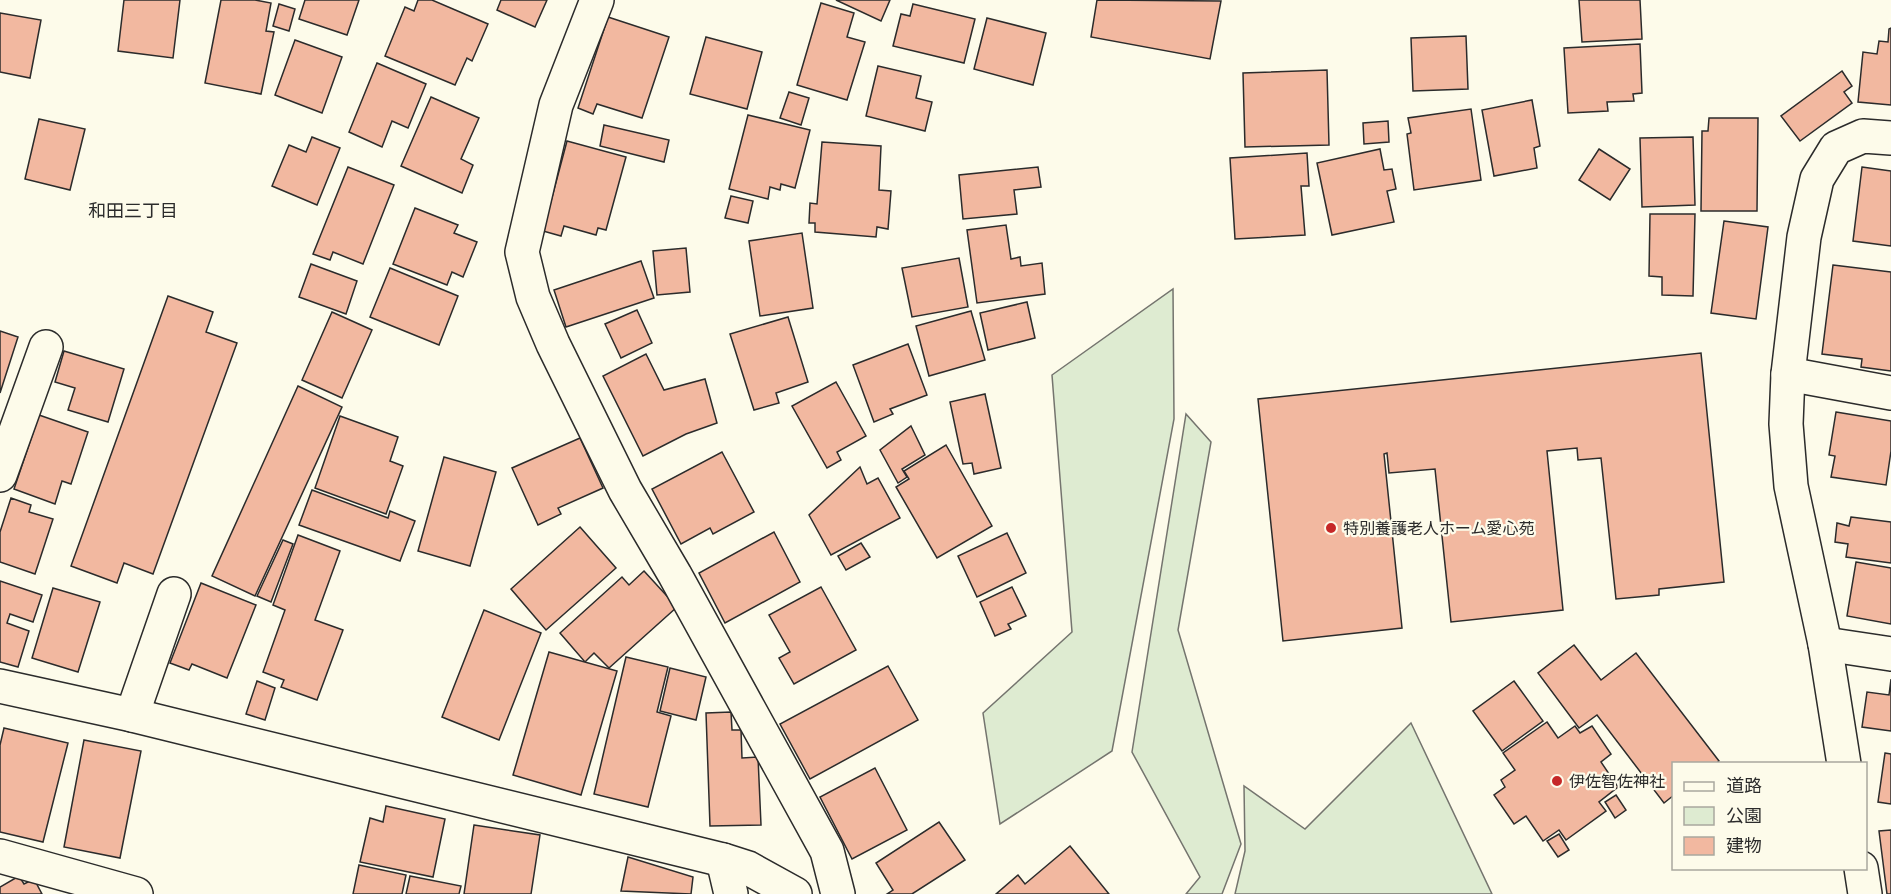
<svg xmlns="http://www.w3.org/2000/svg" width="1891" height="894" font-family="'Noto Serif','Noto Sans JP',serif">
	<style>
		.green { fill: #deebd1; stroke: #74746e; stroke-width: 1.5 }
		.building { fill: #f2b8a0; stroke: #2b2b2b; stroke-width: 1.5 }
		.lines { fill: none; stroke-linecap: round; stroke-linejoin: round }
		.minor-casing { stroke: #2b2b2b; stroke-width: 36 }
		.minor { stroke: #fdfbea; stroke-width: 33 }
		.poi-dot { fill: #c62828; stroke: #fdfbea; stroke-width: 2 }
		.labels { text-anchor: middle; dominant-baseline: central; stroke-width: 4.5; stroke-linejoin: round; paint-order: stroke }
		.poi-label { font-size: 16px; fill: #2b2b2b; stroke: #fdfbea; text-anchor: start }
		.neighbourhood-label { font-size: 18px; fill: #2b2b2b; stroke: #fdfbea }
	</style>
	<rect width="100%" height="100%" fill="#fdfbea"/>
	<g class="green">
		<path d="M 1173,289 L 1174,419 L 1112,751 L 1000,824 L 983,713 L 1072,632 L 1052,375 Z"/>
		<path d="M 1186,414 L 1211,442 L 1178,630 L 1241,844 L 1222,894 L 1186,894 L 1200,877 L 1132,752 Z"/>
		<path d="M 1411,723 L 1492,894 L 1235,894 L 1245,851 L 1244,786 L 1305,829 Z"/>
	</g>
	<g class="building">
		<path d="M 124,0 L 180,0 L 173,58 L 118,51 Z"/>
		<path d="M 221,0 L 255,0 L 271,3 L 266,31 L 274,32 L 261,94 L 205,83 Z"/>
		<path d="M 305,0 L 359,0 L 347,35 L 299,19 Z"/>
		<path d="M 418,0 L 432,0 L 488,24 L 472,61 L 467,58 L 455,85 L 385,56 L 405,7 L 414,11 Z"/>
		<path d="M 501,0 L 547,0 L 535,27 L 497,10 Z"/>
		<path d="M 836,0 L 890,0 L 881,21 Z"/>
		<path d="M 1097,0 L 1221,1 L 1210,59 L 1091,37 Z"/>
		<path d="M 1579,0 L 1640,0 L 1642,39 L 1582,42 Z"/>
		<path d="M 821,3 L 854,13 L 847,37 L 865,42 L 847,100 L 797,85 Z"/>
		<path d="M 279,4 L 295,9 L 289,31 L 273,26 Z"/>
		<path d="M 913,4 L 975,19 L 964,63 L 893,46 L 901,14 L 910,16 Z"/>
		<path d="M 0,13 L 41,20 L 30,78 L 0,72 Z"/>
		<path d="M 608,17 L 669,37 L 642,118 L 597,104 L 593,114 L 578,108 Z"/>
		<path d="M 987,18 L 1046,33 L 1033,85 L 974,69 Z"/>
		<path d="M 1891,28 L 1891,105 L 1858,102 L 1863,52 L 1877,54 L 1879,41 L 1888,42 L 1889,29 Z"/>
		<path d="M 1466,36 L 1468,89 L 1413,91 L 1411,38 Z"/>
		<path d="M 706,37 L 762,52 L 747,109 L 690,94 Z"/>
		<path d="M 295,40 L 342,57 L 322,113 L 275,95 Z"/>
		<path d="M 1640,44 L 1642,93 L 1633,94 L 1634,101 L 1607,102 L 1608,111 L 1568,113 L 1564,48 Z"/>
		<path d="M 377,63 L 426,84 L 408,128 L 392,121 L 382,147 L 349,132 Z"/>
		<path d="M 878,66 L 921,76 L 916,98 L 932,102 L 925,131 L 866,116 Z"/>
		<path d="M 1327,70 L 1329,145 L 1245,147 L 1243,73 Z"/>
		<path d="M 1842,71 L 1852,86 L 1844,92 L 1852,103 L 1800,141 L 1781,116 Z"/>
		<path d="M 789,92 L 809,98 L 801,125 L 780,118 Z"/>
		<path d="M 431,97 L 479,118 L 461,159 L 473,165 L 462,193 L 401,166 Z"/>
		<path d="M 1532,100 L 1540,146 L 1534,148 L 1537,168 L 1494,176 L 1482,110 Z"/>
		<path d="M 1471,109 L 1481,180 L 1414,190 L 1407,134 L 1411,133 L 1408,118 Z"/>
		<path d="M 748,115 L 810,130 L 795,188 L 781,184 L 780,190 L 770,187 L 768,199 L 729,189 Z"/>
		<path d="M 1709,118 L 1758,118 L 1757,211 L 1701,211 L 1702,131 L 1708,131 Z"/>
		<path d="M 39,119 L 85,129 L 70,190 L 25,179 Z"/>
		<path d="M 1388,121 L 1389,142 L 1364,144 L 1363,123 Z"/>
		<path d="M 604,125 L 669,140 L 664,162 L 600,146 Z"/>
		<path d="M 312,137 L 340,148 L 317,205 L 272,186 L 289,145 L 306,152 Z"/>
		<path d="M 1693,137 L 1695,205 L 1642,207 L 1640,138 Z"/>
		<path d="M 567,141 L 626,157 L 606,230 L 598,228 L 596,235 L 564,226 L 561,236 L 543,231 Z"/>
		<path d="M 822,142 L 881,146 L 879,190 L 891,191 L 888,229 L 877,227 L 876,237 L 815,232 L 815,223 L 809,223 L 810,203 L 817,204 Z"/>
		<path d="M 1380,149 L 1384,170 L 1392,169 L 1396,189 L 1387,191 L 1394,222 L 1332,235 L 1317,163 Z"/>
		<path d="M 1599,149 L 1630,169 L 1610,200 L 1579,180 Z"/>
		<path d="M 1307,153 L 1309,186 L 1301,186 L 1305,235 L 1235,239 L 1230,158 Z"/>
		<path d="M 348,167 L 394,185 L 363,264 L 333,252 L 330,260 L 313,254 Z"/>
		<path d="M 1038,167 L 1041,187 L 1014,190 L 1017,214 L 963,219 L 959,175 Z"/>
		<path d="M 1862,167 L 1891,171 L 1891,246 L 1853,241 Z"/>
		<path d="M 731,196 L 753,201 L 748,223 L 725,218 Z"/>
		<path d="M 415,208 L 458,225 L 454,233 L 477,242 L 463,277 L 452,272 L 447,285 L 393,264 Z"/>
		<path d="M 1650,214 L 1695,214 L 1693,296 L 1662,295 L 1662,277 L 1649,276 Z"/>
		<path d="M 1724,221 L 1768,227 L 1756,319 L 1711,313 Z"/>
		<path d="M 1006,225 L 1011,259 L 1020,257 L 1021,266 L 1042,263 L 1045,294 L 977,303 L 967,230 Z"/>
		<path d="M 802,233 L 813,308 L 760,316 L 749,241 Z"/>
		<path d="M 686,248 L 690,292 L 657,295 L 653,251 Z"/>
		<path d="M 959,258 L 968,307 L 912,317 L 902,268 Z"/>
		<path d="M 641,261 L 654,298 L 566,327 L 554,290 Z"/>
		<path d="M 311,264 L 357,281 L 346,314 L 299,297 Z"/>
		<path d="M 1833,265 L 1891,272 L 1891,371 L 1861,367 L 1862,359 L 1822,354 Z"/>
		<path d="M 390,268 L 458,296 L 439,345 L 370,317 Z"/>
		<path d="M 168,296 L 213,312 L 206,332 L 237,343 L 153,574 L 124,563 L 117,583 L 71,566 Z"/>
		<path d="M 1027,302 L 1035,338 L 988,350 L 980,313 Z"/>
		<path d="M 637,310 L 652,343 L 621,358 L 605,324 Z"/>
		<path d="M 971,311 L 985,360 L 929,376 L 916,326 Z"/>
		<path d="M 332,312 L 372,330 L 342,398 L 302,380 Z"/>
		<path d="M 788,317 L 808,382 L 776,393 L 779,403 L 754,410 L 730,334 Z"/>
		<path d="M 0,331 L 18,337 L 0,393 Z"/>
		<path d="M 908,344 L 927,395 L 890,409 L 893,414 L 874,422 L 853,365 Z"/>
		<path d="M 64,351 L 124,369 L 108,422 L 68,410 L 75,388 L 55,382 Z"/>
		<path d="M 1701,353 L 1724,582 L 1659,589 L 1659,595 L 1616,599 L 1601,458 L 1578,460 L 1577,448 L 1547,451 L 1563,610 L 1451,622 L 1435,469 L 1389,473 L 1387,453 L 1384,454 L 1402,628 L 1283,641 L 1258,399 Z"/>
		<path d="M 646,354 L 664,390 L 705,379 L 717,423 L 686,434 L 643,456 L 603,376 Z"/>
		<path d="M 836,382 L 866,436 L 837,452 L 841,460 L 827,468 L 792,406 Z"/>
		<path d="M 298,386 L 342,407 L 255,596 L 212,576 Z"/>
		<path d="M 985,394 L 1001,468 L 974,474 L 972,463 L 963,464 L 950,402 Z"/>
		<path d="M 1836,412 L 1891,421 L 1891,451 L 1886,485 L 1831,477 L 1835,456 L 1829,455 Z"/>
		<path d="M 39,415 L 88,432 L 71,484 L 62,481 L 55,504 L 14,489 Z"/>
		<path d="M 340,416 L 398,437 L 390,461 L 403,466 L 386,514 L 315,488 Z"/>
		<path d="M 911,426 L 925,455 L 902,469 L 907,477 L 898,483 L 880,450 Z"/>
		<path d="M 580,438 L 603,488 L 558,508 L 561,514 L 538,525 L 512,468 Z"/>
		<path d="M 946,445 L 992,526 L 937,558 L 896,487 L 909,479 L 904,471 Z"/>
		<path d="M 722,452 L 754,512 L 713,534 L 710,528 L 681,544 L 652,489 Z"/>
		<path d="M 444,457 L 496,472 L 470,566 L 418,551 Z"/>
		<path d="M 860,467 L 867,484 L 878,478 L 900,518 L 831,555 L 809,515 Z"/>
		<path d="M 312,490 L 388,518 L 390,511 L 415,521 L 400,561 L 299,525 Z"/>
		<path d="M 11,498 L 31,505 L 29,512 L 53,519 L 35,574 L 0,562 L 0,532 Z"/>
		<path d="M 1851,517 L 1891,522 L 1891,563 L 1846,557 L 1848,544 L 1835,542 L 1837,523 L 1849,526 Z"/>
		<path d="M 580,527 L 616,568 L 546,630 L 511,589 Z"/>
		<path d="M 774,532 L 800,582 L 725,623 L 699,573 Z"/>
		<path d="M 1007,533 L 1026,573 L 977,597 L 958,556 Z"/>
		<path d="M 298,535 L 340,551 L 315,620 L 343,630 L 317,700 L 281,687 L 284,680 L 263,672 L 285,610 L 273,605 Z"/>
		<path d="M 283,540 L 293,544 L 271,602 L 257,596 Z"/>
		<path d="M 861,543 L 870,557 L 846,570 L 838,556 Z"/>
		<path d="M 1856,562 L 1891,568 L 1891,624 L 1847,616 Z"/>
		<path d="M 644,571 L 677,607 L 609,668 L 594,653 L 585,662 L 560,633 L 622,577 L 629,585 Z"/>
		<path d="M 0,581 L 42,595 L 33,622 L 10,614 L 7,623 L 29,631 L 18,667 L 0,662 Z"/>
		<path d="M 201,583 L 256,605 L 227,678 L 192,664 L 189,670 L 170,663 Z"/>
		<path d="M 821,587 L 856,650 L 794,684 L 779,658 L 790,652 L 769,615 Z"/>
		<path d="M 1012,587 L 1026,616 L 1008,624 L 1011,629 L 995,636 L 980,602 Z"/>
		<path d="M 53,588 L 100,602 L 78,672 L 32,658 Z"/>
		<path d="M 484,610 L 541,633 L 499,740 L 442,717 Z"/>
		<path d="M 1574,645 L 1601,680 L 1636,653 L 1719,761 L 1716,764 L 1674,764 L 1674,795 L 1664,803 L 1597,715 L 1579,728 L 1538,673 Z"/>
		<path d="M 549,652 L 617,671 L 581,795 L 513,775 Z"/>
		<path d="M 626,657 L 668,667 L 657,712 L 671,716 L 648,807 L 594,794 Z"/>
		<path d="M 888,666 L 918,720 L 810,779 L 780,724 Z"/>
		<path d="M 670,668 L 706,677 L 696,720 L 660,711 Z"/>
		<path d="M 1891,679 L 1891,731 L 1862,727 L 1867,692 L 1889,695 Z"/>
		<path d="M 257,681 L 275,688 L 265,720 L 246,714 Z"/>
		<path d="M 1514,681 L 1543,721 L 1502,751 L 1473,711 Z"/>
		<path d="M 731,712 L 732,730 L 741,730 L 742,758 L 758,757 L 761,825 L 710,826 L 706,713 Z"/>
		<path d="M 1547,722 L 1558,738 L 1575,726 L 1580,733 L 1592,726 L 1611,754 L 1601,762 L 1618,787 L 1599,802 L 1606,811 L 1566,840 L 1559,830 L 1543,841 L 1526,816 L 1514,824 L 1494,795 L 1505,787 L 1501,780 L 1515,770 L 1503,753 Z"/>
		<path d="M 4,728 L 68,743 L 43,842 L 0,832 L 0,745 Z"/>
		<path d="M 84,740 L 141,751 L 120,858 L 64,847 Z"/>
		<path d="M 1885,753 L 1891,754 L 1891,804 L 1878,802 Z"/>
		<path d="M 875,768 L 907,830 L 852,859 L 820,797 Z"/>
		<path d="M 1616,795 L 1626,810 L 1615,818 L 1605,802 Z"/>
		<path d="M 386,806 L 445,819 L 433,877 L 360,862 L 370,818 L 383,822 Z"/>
		<path d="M 939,822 L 965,860 L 912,894 L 887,894 L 893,890 L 876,863 Z"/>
		<path d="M 474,825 L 540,835 L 531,894 L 464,894 Z"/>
		<path d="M 1891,830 L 1891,894 L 1887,894 L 1879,831 Z"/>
		<path d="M 1559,834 L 1569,850 L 1558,857 L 1547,841 Z"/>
		<path d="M 1070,846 L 1109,894 L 996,894 L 1018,875 L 1025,884 Z"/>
		<path d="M 628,857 L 693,877 L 691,894 L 621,891 Z"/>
		<path d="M 359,865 L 406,875 L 402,894 L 353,894 Z"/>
		<path d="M 19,876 L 24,884 L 34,879 L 42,894 L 0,894 L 0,887 Z"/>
		<path d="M 410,876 L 461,886 L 459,894 L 406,894 Z"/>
	</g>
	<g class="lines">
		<g class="minor-casing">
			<g id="minor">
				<path d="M 597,0 L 556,105 L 522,252 L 533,297 L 553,344 L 625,490 L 675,575 L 827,851 L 838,894"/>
				<path d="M 1788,374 L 1891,393"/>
				<path d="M 0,475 L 46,347"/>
				<path d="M 1825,644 L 1891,654"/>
				<path d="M 0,686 L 132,715 L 723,860 L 748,868 L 795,894"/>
				<path d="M 132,715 L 174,594"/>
				<path d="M 1844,764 L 1825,644 L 1791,486 L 1786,424 L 1788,374 L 1804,237 L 1817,179 L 1836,148 L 1863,136 L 1891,138"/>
				<path d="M 0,856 L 136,894"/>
				<path d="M 723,860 L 731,894"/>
				<path d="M 1861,868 L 1865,894"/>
			</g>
		</g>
		<use href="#minor" class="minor"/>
	</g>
	<g class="poi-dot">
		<circle cx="1331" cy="528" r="6"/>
		<circle cx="1557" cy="781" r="6"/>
	</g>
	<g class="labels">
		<g class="poi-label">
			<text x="1343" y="528">特別養護老人ホーム愛心苑</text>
			<text x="1569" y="781">伊佐智佐神社</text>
		</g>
		<g class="neighbourhood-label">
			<text x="133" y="210">和田三丁目</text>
		</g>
	</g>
	<rect x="1672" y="762" width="195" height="108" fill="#fdfbea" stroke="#a9a89e" stroke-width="1.5"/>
	<rect x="1684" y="782" width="30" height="9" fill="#fdfbea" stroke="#a9a89e" stroke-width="1.5"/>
	<text x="1726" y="792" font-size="18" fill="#2b2b2b">道路</text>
	<rect x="1684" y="807" width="30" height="18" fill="#deebd1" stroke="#a9a89e" stroke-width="1.5"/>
	<text x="1726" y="822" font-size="18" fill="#2b2b2b">公園</text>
	<rect x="1684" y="837" width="30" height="18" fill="#f2b8a0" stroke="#a9a89e" stroke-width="1.5"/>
	<text x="1726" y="852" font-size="18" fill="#2b2b2b">建物</text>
</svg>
